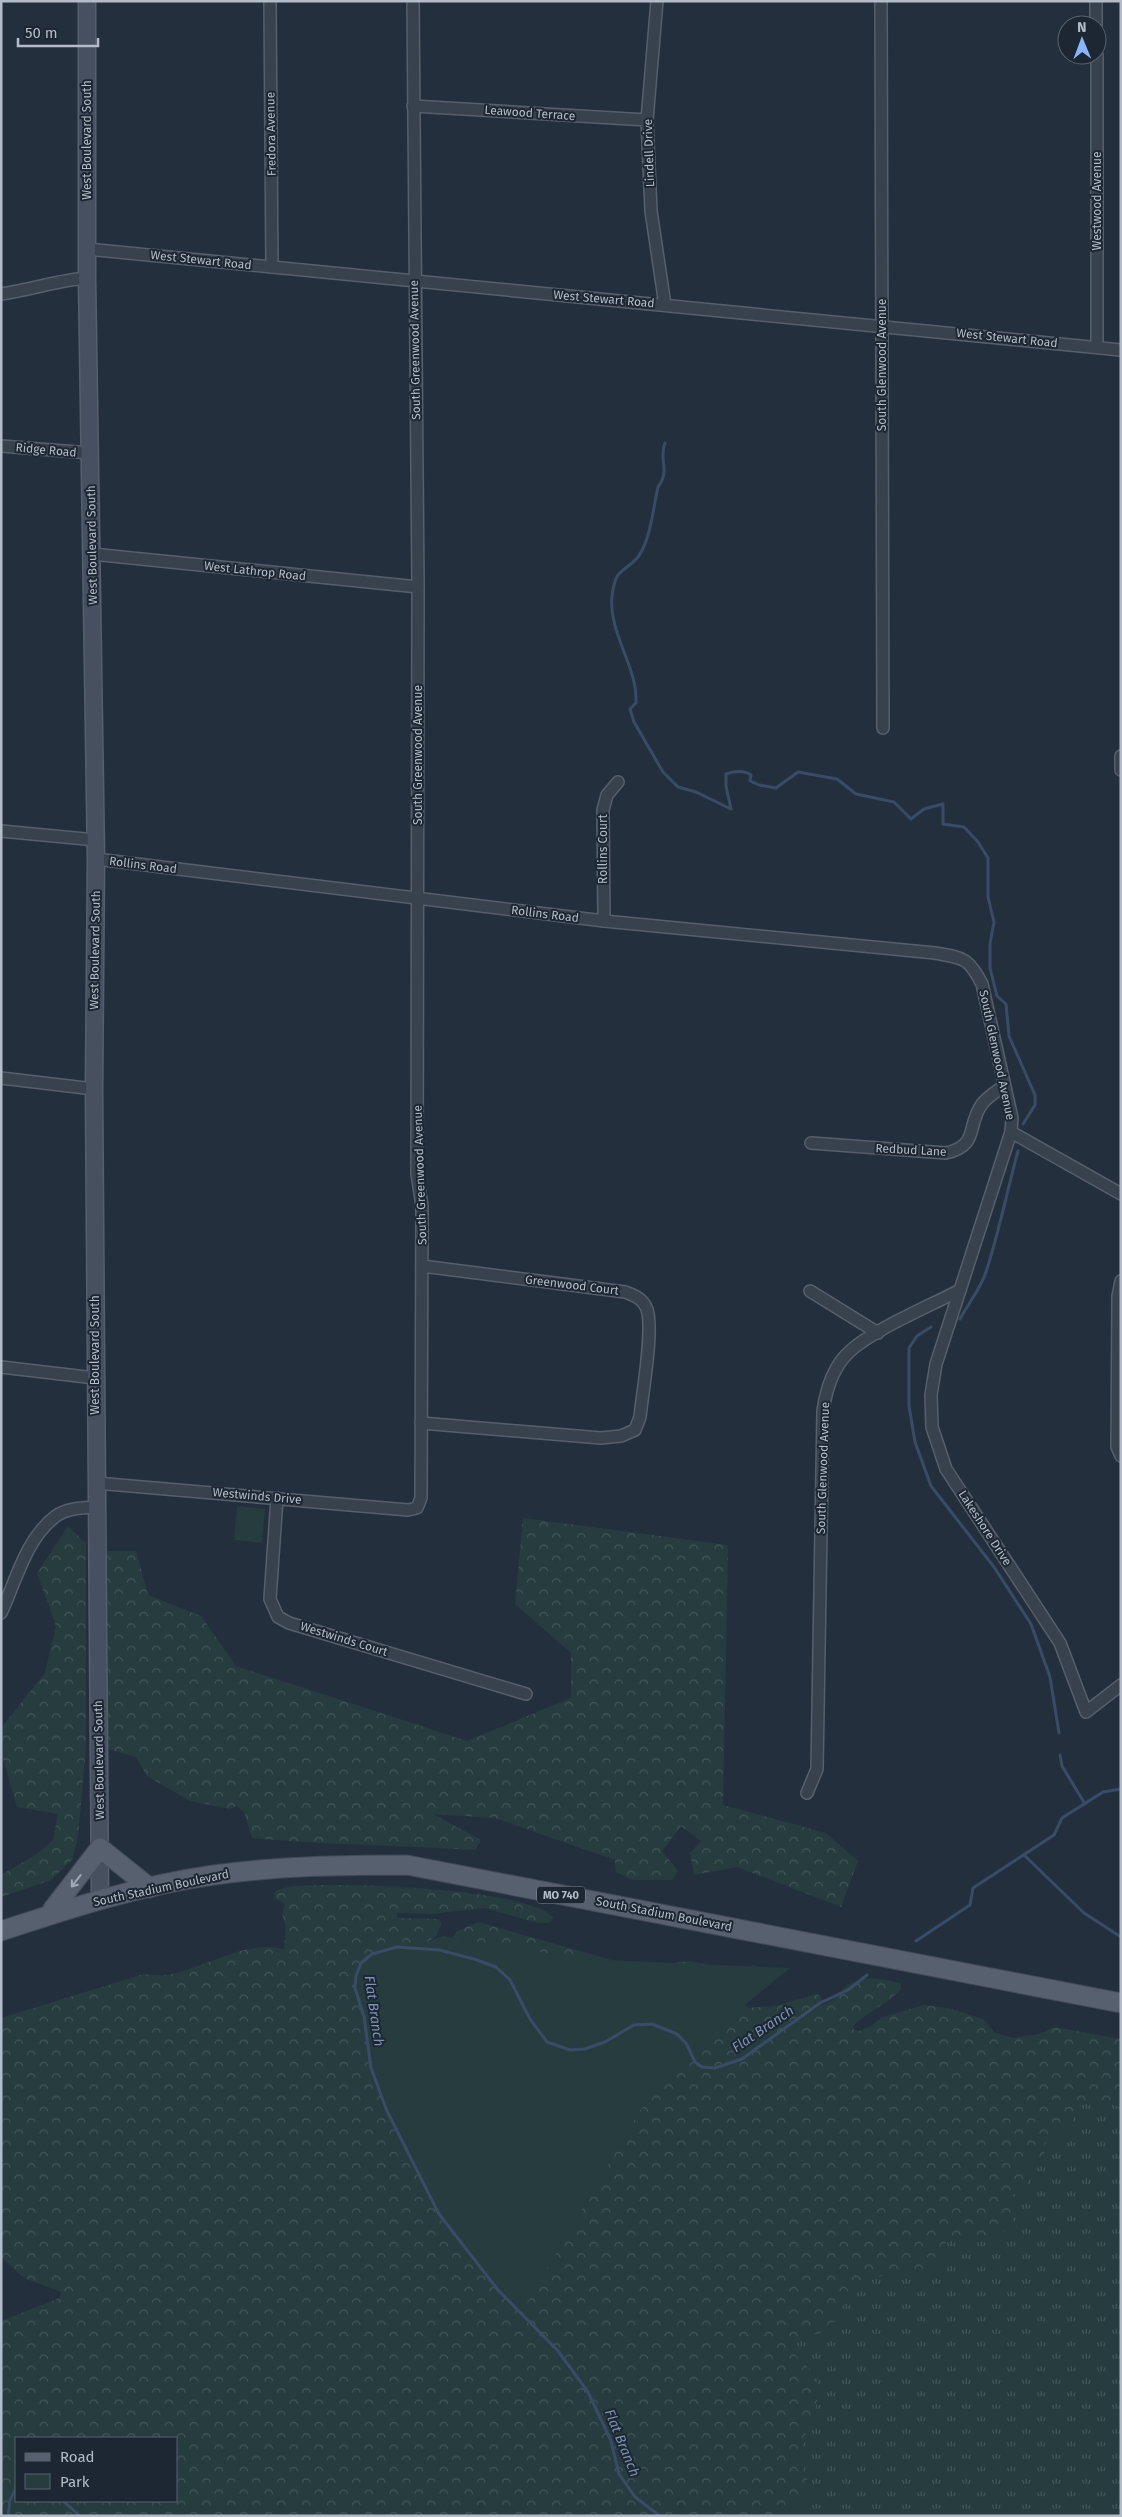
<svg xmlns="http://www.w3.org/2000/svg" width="1122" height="2517" font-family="'Fira Sans',sans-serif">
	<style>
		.grass { fill: url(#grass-tufts) }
		.forest { fill: url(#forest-crowns); fill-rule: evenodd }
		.green { fill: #263c3f }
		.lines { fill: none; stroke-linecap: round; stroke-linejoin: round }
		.stream { stroke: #394c67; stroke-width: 3 }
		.street-casing { stroke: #565f6c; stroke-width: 14 }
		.secondary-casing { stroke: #565f6c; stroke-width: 19 }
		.primary-casing { stroke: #414a57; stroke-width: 21 }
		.street { stroke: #38414e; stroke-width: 11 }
		.secondary { stroke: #465061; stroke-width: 16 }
		.primary { stroke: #56606e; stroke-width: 19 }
		.oneway { stroke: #a1aab7 }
		.labels { text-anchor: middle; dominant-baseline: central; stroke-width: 4; stroke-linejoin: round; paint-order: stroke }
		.shield { fill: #1d2633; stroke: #878f9c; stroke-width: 1 }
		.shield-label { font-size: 11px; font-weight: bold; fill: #b4bcc9 }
		.street-label { font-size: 12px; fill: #b4bcc9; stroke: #1d2633 }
		.water-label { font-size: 14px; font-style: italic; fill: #7c92b1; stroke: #1d2633 }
	</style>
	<defs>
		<pattern id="grass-tufts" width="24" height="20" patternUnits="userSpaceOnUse" patternTransform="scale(1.25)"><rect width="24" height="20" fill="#263c3f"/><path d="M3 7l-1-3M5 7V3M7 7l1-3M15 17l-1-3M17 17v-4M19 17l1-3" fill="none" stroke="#435659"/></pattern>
		<pattern id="forest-crowns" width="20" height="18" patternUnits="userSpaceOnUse" patternTransform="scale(1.25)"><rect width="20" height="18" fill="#263c3f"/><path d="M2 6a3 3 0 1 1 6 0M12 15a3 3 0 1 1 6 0" fill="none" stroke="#435659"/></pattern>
	</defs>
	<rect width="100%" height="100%" fill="#242f3e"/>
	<path class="grass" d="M 1121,2085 L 1121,2516 L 748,2516 L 769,2418 L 804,2311 L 1055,2105 Z"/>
	<g class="forest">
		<path d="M 523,1518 L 728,1545 L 723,1805 L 826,1833 L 858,1861 L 841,1907 L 737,1867 L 694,1875 L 690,1853 L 701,1841 L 681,1826 L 662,1851 L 678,1871 L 672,1880 L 632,1880 L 616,1872 L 615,1860 L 495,1818 L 433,1814 L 481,1840 L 475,1850 C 400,1845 326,1845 252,1838 L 244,1812 L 236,1806 L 230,1809 L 190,1801 L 147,1776 L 136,1757 L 108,1749 L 107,1551 L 136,1551 L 148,1595 L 201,1616 L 236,1666 L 467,1741 L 571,1698 L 571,1653 L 515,1604 Z"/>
		<path d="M 68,1526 L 86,1544 L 86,1748 L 78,1837 L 72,1860 L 51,1880 L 1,1897 L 1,1875 L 37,1854 L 53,1840 L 58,1814 L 17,1807 L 1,1752 L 1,1728 L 45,1673 L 56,1626 L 37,1573 Z"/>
		<path d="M 356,1885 C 393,1886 530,1892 553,1917 L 549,1923 L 539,1923 L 485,1908 L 432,1914 L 397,1913 L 397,1917 L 402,1918 L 438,1919 L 442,1923 L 436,1936 L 428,1942 L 448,1945 L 457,1931 L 478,1922 L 640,1968 L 688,1961 L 737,1970 L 745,1970 L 754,1965 L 763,1969 L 744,2002 L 747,2008 L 775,2006 L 817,1994 L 821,1997 L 821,2005 C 833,2002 835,1997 843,1989 C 860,1973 881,1979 901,1983 L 901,1989 C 887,2005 868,2011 853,2026 L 854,2030 L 860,2031 L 871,2026 L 881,2018 L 923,2005 L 948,2008 L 983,2019 L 995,2033 L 1013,2038 L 1039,2034 L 1054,2027 L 1121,2039 L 1121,2108 C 1102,2101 1099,2095 1079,2105 C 1071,2119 1073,2127 1057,2138 L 1047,2135 L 1044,2139 L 1045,2151 L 1041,2161 L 1026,2163 L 1026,2167 L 1030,2174 L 1026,2190 L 1003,2199 L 1014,2211 L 1013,2224 C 1006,2230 996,2239 986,2241 C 970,2245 965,2232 945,2243 C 942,2250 941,2259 938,2265 C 930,2280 917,2273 904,2273 C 890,2273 868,2278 857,2286 C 843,2297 837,2325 824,2332 C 814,2337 798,2332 794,2346 C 791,2358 811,2366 815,2376 C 825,2406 806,2422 802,2449 C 802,2454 801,2460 802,2464 C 803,2474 813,2483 807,2493 C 802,2501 792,2509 786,2516 L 1,2516 L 1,2321 L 60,2298 L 61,2292 L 24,2278 L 1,2257 L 1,2018 L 144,1974 C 152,1975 160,1976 168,1975 C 206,1968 245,1939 284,1949 L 286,1927 L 282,1914 L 285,1904 L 275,1898 L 274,1893 C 284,1882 339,1886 356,1885 ZM 16,2438 L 176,2438 L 176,2501 L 16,2501 Z"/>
	</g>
	<g class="green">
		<path d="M 237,1506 L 265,1509 L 262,1543 L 234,1540 Z"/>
		<path d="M 443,1936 L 582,1959 L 790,1968 L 725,2021 L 640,2110 L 521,2313 C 457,2251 398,2155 372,2069 C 367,2053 367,2034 364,2017 C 361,2000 348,1979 361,1963 C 374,1947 394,1950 410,1947 C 421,1945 432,1939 443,1936 Z"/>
	</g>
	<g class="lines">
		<g class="stream">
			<path d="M 665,443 C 658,459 671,470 658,487 C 653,508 651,539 638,557 C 624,574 616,565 612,596 C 608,633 638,667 636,703 L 630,709 L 634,722 L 663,772 L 678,787 L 696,792 L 731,809 L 726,786 L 726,774 C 734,771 745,770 751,775 L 750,781 L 759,785 L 776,788 L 798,772 L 837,779 L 856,794 L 894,802 L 911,819 L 924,809 L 943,804 L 943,824 L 964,827 L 978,842 L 988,858 L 988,897 L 994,922 L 990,944 L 990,968 L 997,996 L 1006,1004 L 1009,1036 L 1035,1095 L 1035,1105 L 1023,1124"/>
			<path d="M 960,1319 C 968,1304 981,1288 986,1272 C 999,1232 1007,1192 1018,1151"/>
			<path d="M 931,1327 L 917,1336 L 909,1348 L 909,1406 L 915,1442 L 931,1486 L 994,1567 L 1031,1624 L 1050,1677 L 1059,1733"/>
			<path d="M 1060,1755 L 1062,1766 L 1085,1804"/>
			<path d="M 1024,1855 L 1084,1913 L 1121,1937"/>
			<path d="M 916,1941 L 970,1905 L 973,1888 L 1054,1835 L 1062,1818 L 1103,1792 L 1121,1789"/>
			<path d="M 63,2501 L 80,2516"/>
			<path d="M 8,2516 L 10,2500 L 16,2488"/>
			<path d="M 660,2516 L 635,2497 L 619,2474 L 611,2441 L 588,2392 L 558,2351 L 498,2290 L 439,2214 L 387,2111 L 371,2068 L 364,2017 L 355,1988 L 356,1976 L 361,1963 L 372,1954 L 397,1947 L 439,1950 L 474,1959 L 496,1967 L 510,1980 L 530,2019 L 547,2042 L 570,2050 L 585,2049 L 605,2042 L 634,2025 L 652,2024 L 677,2034 L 686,2043 L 695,2062 L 702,2067 L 715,2068 L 742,2059 L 820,2003 L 848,1990 L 867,1975"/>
		</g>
		<g class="street-casing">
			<g id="street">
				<path d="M 270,1 L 272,267"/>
				<path d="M 657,1 L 647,120 L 651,211 L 665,305"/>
				<path d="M 881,1 L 883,728"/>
				<path d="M 1096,1 L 1096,25"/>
				<path d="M 1097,55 L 1097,347"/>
				<path d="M 413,106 L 647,120"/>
				<path d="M 87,249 L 1121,350"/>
				<path d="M 1,294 C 31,290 58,280 87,278"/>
				<path d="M 1,446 L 90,453"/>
				<path d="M 92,554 L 418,587"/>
				<path d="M 1121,756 L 1121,770"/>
				<path d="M 1,831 L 96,840"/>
				<path d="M 96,859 L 604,921 L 935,953 C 964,958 969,958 982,984 L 1012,1118 L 1011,1132 L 960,1290 C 930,1306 872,1330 849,1352 C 832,1368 826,1390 823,1411 L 817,1769 L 807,1793"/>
				<path d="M 604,921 L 603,810 L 607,795 L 618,782"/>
				<path d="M 1,1078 L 94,1089"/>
				<path d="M 1011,1132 L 1121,1194"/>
				<path d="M 811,1143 L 946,1153 C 980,1145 966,1126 982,1104 C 987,1097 997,1091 1004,1086"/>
				<path d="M 1121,1281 L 1118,1296 L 1117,1447 L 1121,1456"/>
				<path d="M 960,1290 L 936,1364 L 931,1395 L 932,1427 L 946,1469 L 1060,1643 L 1086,1712 L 1121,1685"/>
				<path d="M 810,1291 L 878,1333"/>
				<path d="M 1,1367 L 95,1378"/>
				<path d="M 421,1423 L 601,1438 L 621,1436 L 635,1430 L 640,1417 C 642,1395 655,1324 646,1307 C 642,1298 633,1295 625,1292 L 422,1266"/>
				<path d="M 96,1483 L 408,1510 L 417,1508 L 421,1498 L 422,1206 L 417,1174 L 418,587 L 413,1"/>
				<path d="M 277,1498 L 270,1599 L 278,1617 L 289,1623 L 526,1694"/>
				<path d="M 1,1613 C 16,1581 26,1538 56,1516 C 67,1508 83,1508 96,1507"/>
			</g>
		</g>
		<g class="secondary-casing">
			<path id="secondary" d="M 87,1 L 87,278 L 96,859 L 94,1089 L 100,1899"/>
		</g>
		<g class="primary-casing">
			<g id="primary">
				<path d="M 52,1914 L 53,1909 L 100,1848 L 150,1888"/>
				<path d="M 1,1931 C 71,1908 141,1885 214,1875 C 278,1866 342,1865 407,1865 L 1121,2003"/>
			</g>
		</g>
		<use href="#street" class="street"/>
		<use href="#secondary" class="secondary"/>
		<use href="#primary" class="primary"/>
	</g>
	<defs><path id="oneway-shaft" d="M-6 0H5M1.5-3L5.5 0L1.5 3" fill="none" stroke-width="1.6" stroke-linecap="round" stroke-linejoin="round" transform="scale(1.25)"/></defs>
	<use class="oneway" href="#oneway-shaft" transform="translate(76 1881) rotate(128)"/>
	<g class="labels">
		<rect class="shield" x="537" y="1886.5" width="48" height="17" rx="4"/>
		<g class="shield-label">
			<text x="561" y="1895">MO 740</text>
		</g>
		<g class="street-label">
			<text transform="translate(530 113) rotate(4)">Leawood Terrace</text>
			<text transform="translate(271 134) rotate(-91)">Fredora Avenue</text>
			<text transform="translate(87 140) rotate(-90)">West Boulevard South</text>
			<text transform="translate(649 153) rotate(-92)">Lindell Drive</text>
			<text transform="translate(1097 201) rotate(-90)">Westwood Avenue</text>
			<text transform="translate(201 260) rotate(6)">West Stewart Road</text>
			<text transform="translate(604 299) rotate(5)">West Stewart Road</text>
			<text transform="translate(1007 338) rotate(6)">West Stewart Road</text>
			<text transform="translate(415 350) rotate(-91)">South Greenwood Avenue</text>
			<text transform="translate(882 365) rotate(-90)">South Glenwood Avenue</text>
			<text transform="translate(46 450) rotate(5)">Ridge Road</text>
			<text transform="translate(92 545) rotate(-91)">West Boulevard South</text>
			<text transform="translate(255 571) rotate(6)">West Lathrop Road</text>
			<text transform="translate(418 755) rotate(-90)">South Greenwood Avenue</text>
			<text transform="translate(603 849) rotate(-90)">Rollins Court</text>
			<text transform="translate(143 865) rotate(7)">Rollins Road</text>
			<text transform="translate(545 914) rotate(7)">Rollins Road</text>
			<text transform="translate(95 950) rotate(-89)">West Boulevard South</text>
			<text transform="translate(997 1055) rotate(78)">South Glenwood Avenue</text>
			<text transform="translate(911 1150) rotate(3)">Redbud Lane</text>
			<text transform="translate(420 1175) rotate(-92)">South Greenwood Avenue</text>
			<text transform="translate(572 1285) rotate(7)">Greenwood Court</text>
			<text transform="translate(95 1355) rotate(-90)">West Boulevard South</text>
			<text transform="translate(823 1468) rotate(-88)">South Glenwood Avenue</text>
			<text transform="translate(257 1496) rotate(5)">Westwinds Drive</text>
			<text transform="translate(985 1528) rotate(57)">Lakeshore Drive</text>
			<text transform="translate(344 1639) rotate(17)">Westwinds Court</text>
			<text transform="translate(99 1760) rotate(-91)">West Boulevard South</text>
			<text transform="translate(161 1888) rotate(-12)">South Stadium Boulevard</text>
			<text transform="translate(664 1914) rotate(11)">South Stadium Boulevard</text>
		</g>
		<g class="water-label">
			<text transform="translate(374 2011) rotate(82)">Flat Branch</text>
			<text transform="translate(763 2029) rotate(-34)">Flat Branch</text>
			<text transform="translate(622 2443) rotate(68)">Flat Branch</text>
		</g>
	</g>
	<rect width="1122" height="2517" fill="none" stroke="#b4bcc9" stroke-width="5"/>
	<rect x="15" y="2437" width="162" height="65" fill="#1d2633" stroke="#59626f"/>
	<rect x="25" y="2453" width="25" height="8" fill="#56606e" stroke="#59626f"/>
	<text x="60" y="2462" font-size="15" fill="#b4bcc9">Road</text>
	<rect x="25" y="2474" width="25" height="15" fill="#263c3f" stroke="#59626f"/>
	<text x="60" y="2487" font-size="15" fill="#b4bcc9">Park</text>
	<g transform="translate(1082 40) rotate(359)"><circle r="24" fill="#1d2633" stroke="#59626f"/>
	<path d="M0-4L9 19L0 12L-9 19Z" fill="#8ab4f8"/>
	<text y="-8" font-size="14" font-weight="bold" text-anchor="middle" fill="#b4bcc9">N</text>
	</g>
	<path d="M18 38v8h80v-8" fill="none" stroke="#b4bcc9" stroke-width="2.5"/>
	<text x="25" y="38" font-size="15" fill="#b4bcc9" stroke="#1d2633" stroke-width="4" paint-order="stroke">50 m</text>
</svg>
